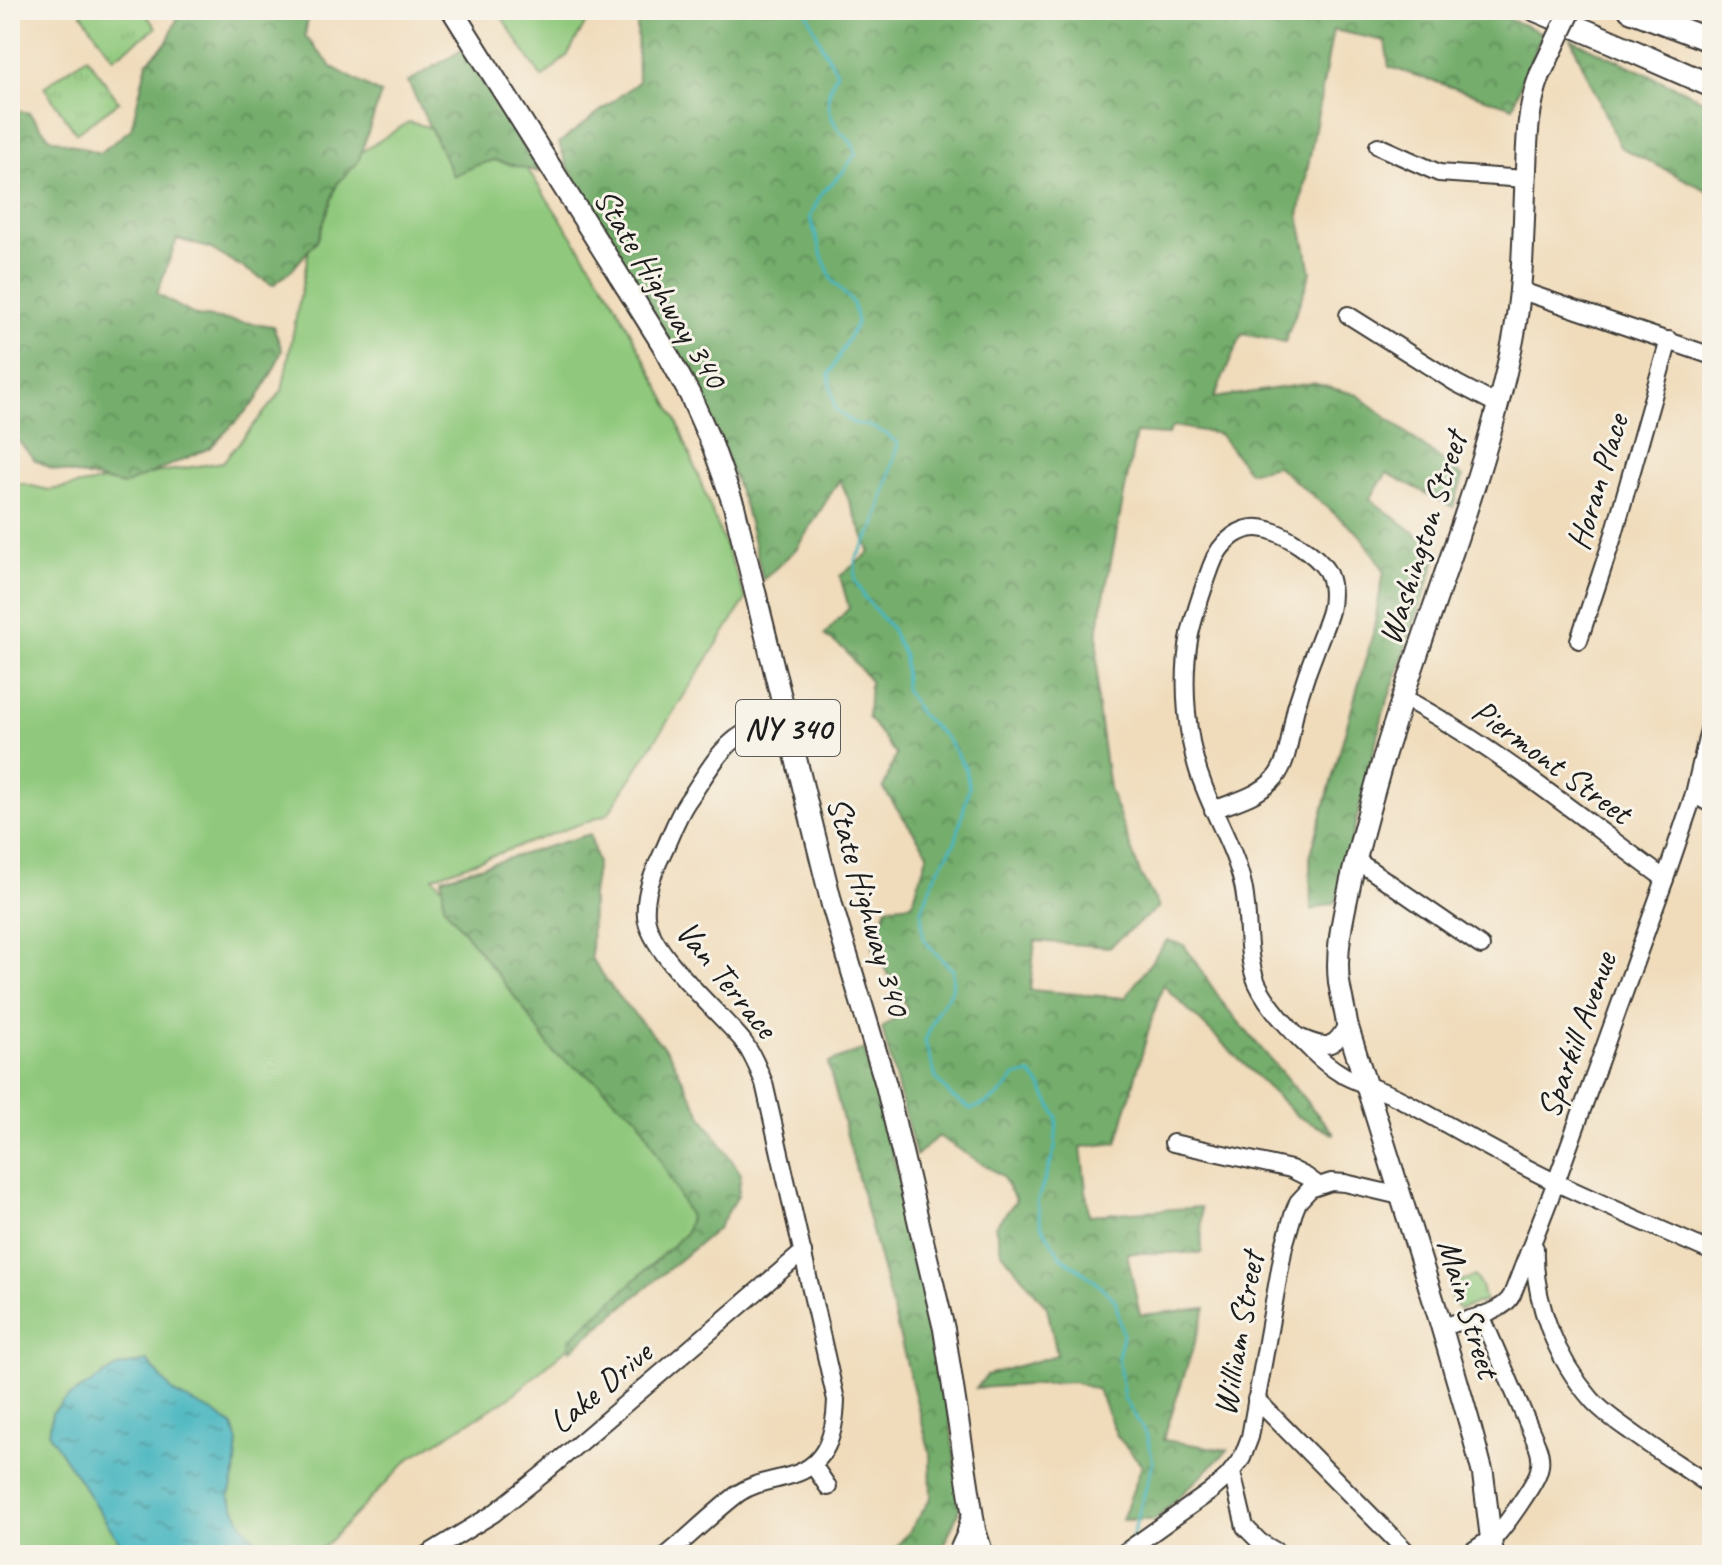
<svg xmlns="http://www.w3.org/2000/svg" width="1722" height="1565" font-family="Caveat,sans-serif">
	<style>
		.green { fill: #90c97d; stroke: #56724c; stroke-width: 2 }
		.forest { fill: url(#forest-crowns); stroke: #486444; stroke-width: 2 }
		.park { fill: url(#park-tufts); stroke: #56724c; stroke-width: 2 }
		.water { fill: url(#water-ripples); stroke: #32696e; stroke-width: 2 }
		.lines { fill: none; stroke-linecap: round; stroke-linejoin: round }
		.stream { stroke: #47b6c0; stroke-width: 3 }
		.minor-casing { stroke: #3c3934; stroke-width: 20 }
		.major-casing { stroke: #3c3934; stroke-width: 24 }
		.highway-casing { stroke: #3c3934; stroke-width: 26 }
		.minor { stroke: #fff; stroke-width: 16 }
		.major { stroke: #fff; stroke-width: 20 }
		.highway { stroke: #fff; stroke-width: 22 }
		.major-bridge-casing { stroke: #3c3934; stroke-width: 24; stroke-linecap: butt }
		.major-bridge { stroke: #fff; stroke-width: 20 }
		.labels { text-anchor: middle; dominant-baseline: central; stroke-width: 6; stroke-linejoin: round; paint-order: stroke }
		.shield { fill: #f7f3e8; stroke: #5e5c59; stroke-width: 2 }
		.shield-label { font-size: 32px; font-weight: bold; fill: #1c1c1c }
		.street-label { font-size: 34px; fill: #1c1c1c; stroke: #f7f3e8 }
	</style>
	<defs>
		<pattern id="forest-crowns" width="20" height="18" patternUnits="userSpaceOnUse" patternTransform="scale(2)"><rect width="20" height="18" fill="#74ad6c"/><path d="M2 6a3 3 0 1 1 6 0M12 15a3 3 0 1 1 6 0" fill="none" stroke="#5e8c58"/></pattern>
		<pattern id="park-tufts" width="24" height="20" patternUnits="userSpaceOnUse" patternTransform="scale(2)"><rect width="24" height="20" fill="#90c97d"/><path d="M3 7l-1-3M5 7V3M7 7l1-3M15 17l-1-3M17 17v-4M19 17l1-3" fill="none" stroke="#7cac6b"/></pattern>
		<pattern id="water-ripples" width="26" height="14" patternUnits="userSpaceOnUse" patternTransform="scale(2)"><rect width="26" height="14" fill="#47b6c0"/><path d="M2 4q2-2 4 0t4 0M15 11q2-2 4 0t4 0" fill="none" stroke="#3a939b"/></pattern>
	</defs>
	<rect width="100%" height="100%" fill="#f7f3e8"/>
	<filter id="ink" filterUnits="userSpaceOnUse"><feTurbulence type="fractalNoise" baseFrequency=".0125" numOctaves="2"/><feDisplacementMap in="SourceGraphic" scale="16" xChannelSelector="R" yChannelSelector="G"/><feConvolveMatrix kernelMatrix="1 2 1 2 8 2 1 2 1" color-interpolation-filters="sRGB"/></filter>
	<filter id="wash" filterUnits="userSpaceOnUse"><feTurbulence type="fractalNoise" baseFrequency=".006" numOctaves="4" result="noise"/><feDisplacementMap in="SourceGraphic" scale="32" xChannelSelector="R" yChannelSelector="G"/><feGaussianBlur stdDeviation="1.8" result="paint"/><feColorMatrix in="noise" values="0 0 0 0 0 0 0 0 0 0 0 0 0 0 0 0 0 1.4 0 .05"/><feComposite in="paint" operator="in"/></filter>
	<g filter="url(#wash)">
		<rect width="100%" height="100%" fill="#f0dcbb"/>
		<g class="green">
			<path d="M 497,10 L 593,10 L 567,56 L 542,78 Z"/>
			<path d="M 409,122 L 514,149 L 610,293 L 676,419 L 746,599 L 608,814 L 433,877 L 545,998 L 645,1103 L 711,1225 L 509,1398 L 410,1458 L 316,1555 L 10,1555 L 10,481 L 49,490 L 223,462 L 282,391 L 323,176 Z"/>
		</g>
		<g class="forest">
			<path d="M 181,10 L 315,10 L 309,13 L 305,36 L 332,67 L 381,94 L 358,162 L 337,184 L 318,239 L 292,270 L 273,285 L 209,248 L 177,239 L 157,294 L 196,316 L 273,326 L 282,350 L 274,369 L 256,401 L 210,448 L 124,485 L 53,469 L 35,460 L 13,435 L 10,436 L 10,109 L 29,113 L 50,138 L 100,153 L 131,129 L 147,62 L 167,42 Z"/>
			<path d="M 633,10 L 1487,10 L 1543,33 L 1522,80 L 1513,107 L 1389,67 L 1385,41 L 1333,30 L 1299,216 L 1311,272 L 1285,342 L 1242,334 L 1214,398 L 1313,383 L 1358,395 L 1463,477 L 1453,507 L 1387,473 L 1370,499 L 1439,551 L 1383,714 L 1336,902 L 1311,910 L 1310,857 L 1373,633 L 1384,570 L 1360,535 L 1277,466 L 1249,472 L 1219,434 L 1173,426 L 1167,435 L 1136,433 L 1098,628 L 1097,702 L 1109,788 L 1140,873 L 1159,907 L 1109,947 L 1035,941 L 1030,990 L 1125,998 L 1167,940 L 1184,945 L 1225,1006 L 1335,1135 L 1297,1116 L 1163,985 L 1150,1025 L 1117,1143 L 1081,1147 L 1089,1215 L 1201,1207 L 1202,1253 L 1127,1253 L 1140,1315 L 1206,1308 L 1163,1440 L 1228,1450 L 1155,1520 L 1122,1520 L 1142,1465 L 1117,1436 L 1098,1390 L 1073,1382 L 976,1388 L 987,1375 L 1057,1355 L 1047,1307 L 1001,1251 L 995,1226 L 1016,1201 L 1002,1176 L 938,1136 L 916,1156 L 882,1028 L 907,1008 L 873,948 L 887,907 L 912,904 L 928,853 L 883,788 L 896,755 L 868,717 L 870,681 L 845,650 L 824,635 L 849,608 L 840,576 L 870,552 L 840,479 L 797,548 L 763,580 L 745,507 L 704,398 L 567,166 L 559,143 L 638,82 L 637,21 Z"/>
			<path d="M 1571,39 L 1712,104 L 1712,193 L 1620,147 Z"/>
			<path d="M 462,50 L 539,172 L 494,160 L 477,165 L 453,176 L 408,82 Z"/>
			<path d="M 590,834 L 597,862 L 592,894 L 591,958 L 617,995 L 669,1053 L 702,1116 L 741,1174 L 738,1196 L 718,1228 L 571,1350 L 569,1340 L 685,1234 L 690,1217 L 638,1117 L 616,1101 L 600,1084 L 554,1053 L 521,1005 L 444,906 L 442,878 Z"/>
			<path d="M 864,1049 L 915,1237 L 948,1405 L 961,1505 L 943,1548 L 936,1555 L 889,1555 L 909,1532 L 931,1498 L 930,1453 L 828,1063 Z"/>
		</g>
		<g class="park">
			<path d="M 85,10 L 143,10 L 156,28 L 113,58 L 81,13 Z"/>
			<path d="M 87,57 L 119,102 L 76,133 L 44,87 Z"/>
			<path d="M 1474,1276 L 1481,1286 L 1485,1301 L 1460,1309 C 1452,1302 1448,1296 1450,1285 C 1457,1280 1467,1280 1474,1276 Z"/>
		</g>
		<path class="water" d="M 147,1361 L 175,1394 L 213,1412 L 233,1426 L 238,1442 L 235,1474 L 229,1496 L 242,1523 L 267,1555 L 139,1555 L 124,1549 L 49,1434 L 52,1413 L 67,1398 L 117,1367 Z"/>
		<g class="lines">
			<path class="stream" d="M 806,10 L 824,50 L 837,72 C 827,91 824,107 837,127 C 844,137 853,140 856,153 L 843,172 L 821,194 L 810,217 L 822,256 L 832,280 L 853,303 L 857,322 L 829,375 L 835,409 L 853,423 L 869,426 L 887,434 L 898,444 L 875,526 L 855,560 L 855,580 L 865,598 L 890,627 L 904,656 L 905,689 L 920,714 L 947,739 L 966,769 L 969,788 L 956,840 L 934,877 L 922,910 L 923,938 L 937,955 L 953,970 L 952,990 L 937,1012 L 925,1041 L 936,1078 L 952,1097 L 971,1109 C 991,1103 1003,1094 1015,1076 L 1031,1074 L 1040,1085 L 1057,1117 L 1055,1149 L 1037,1202 L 1041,1225 L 1061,1257 L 1091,1278 L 1115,1300 L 1123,1335 L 1118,1357 L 1124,1398 L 1147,1436 L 1153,1462 L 1132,1538"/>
		</g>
	</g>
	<g filter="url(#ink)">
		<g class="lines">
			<g class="minor-casing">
				<g id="minor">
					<path d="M 1378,146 L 1439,173 L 1525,179"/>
					<path d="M 1519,290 L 1712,356"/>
					<path d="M 1348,315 L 1456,383 L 1498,405"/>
					<path d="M 1579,640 L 1614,534 L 1669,340"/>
					<path d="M 1402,697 C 1494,746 1580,817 1665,879"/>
					<path d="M 1694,794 L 1712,805"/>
					<path d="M 1213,810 C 1234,802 1259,796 1275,778 C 1291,758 1290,727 1297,704 C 1303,684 1310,664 1318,644 C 1322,633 1327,622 1330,611 C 1333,599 1333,581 1326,570 C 1316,554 1286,535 1269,530 C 1242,521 1219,543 1211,567 C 1203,589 1195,612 1190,634 C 1181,681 1186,743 1204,787 C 1217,821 1235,850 1243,885 C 1250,916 1245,955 1257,983 C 1267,1005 1292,1032 1310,1049 C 1320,1059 1331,1068 1343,1075 C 1362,1085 1383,1090 1402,1100 C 1453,1127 1504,1158 1557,1183 C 1608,1207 1660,1229 1712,1252"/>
					<path d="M 1356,860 L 1481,946"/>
					<path d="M 1301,1038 C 1326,1049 1335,1049 1347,1024"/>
					<path d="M 1173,1143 L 1291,1169 L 1307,1177 L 1318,1185"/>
					<path d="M 1535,1248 C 1533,1302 1557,1360 1592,1400 C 1603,1412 1617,1422 1630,1431 C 1657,1451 1685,1468 1712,1487"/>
					<path d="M 1481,1315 L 1537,1445 C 1540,1453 1542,1461 1539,1470 C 1536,1483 1502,1531 1491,1541"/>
					<path d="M 1441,1327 C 1462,1320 1502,1315 1512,1295 L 1556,1182 L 1665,879 L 1694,794 L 1712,717"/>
					<path d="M 1256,1399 L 1410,1555"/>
					<path d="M 813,1465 L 828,1487"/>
					<path d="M 1232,1472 L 1245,1527 L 1260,1542 L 1282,1555"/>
					<path d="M 426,1555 L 493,1514 L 542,1475 L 803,1252"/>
					<path d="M 667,1555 C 691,1535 714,1512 739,1493 C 755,1482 774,1481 792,1475 C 827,1465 835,1433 836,1400 L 764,1083 C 758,1068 752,1053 742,1040 C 717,1010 649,952 646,916 C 644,893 654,871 663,852 C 671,835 677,817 687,802 C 705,777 721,742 751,730 C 762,725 775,724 786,721"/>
					<path d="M 1121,1555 L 1211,1491 L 1228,1476 L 1242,1458 L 1250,1437 L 1284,1246 L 1294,1212 L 1298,1202 L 1310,1189 L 1331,1182 L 1345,1183 L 1400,1196"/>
				</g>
			</g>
			<g class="major-casing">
				<g id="major">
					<path d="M 452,10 L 662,344 L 690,395 L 713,447 L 734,506 L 832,905 L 886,1085 L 944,1329 L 975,1530 L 983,1555"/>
					<path d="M 958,1555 L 967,1535 L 971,1520"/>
					<path d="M 1470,1555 L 1491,1541"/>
					<path d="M 1493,1555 L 1483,1474 L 1470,1425 L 1438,1315 L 1347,1024 C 1345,1010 1341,996 1339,982 C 1335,948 1344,913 1351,880 C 1360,841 1371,802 1382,763 C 1424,621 1484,485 1513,340 C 1524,285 1523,226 1526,170 C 1527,138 1528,106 1540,75"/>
				</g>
			</g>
			<g class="highway-casing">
				<g id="highway">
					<path d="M 1536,10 L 1612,42 L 1712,86"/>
					<path d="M 1630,10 L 1712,41"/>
				</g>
			</g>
			<use href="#minor" class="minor"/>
			<use href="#major" class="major"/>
			<use href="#highway" class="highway"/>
			<g class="major-bridge-casing">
				<path id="major-bridge" d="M 1540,75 L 1571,10"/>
			</g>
			<use href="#major-bridge" class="major-bridge"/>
		</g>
	</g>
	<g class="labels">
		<rect class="shield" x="736" y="700" width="104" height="56" rx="6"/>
		<g class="shield-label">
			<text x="788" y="728">NY 340</text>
		</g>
		<g class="street-label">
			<text transform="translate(661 288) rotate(59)">State Highway 340</text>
			<text transform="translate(1597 482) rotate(-73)">Horan Place</text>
			<text transform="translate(1422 538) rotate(-72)">Washington Street</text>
			<text transform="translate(1552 761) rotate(36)">Piermont Street</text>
			<text transform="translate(869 906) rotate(74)">State Highway 340</text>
			<text transform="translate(727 979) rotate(51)">Van Terrace</text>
			<text transform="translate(1576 1035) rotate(-70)">Sparkill Avenue</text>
			<text transform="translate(1469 1308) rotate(73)">Main Street</text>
			<text transform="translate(1238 1334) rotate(-80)">William Street</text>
			<text transform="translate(600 1387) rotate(-40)">Lake Drive</text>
		</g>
	</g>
	<rect width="1722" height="1565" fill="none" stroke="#f7f3e8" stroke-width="40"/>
</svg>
